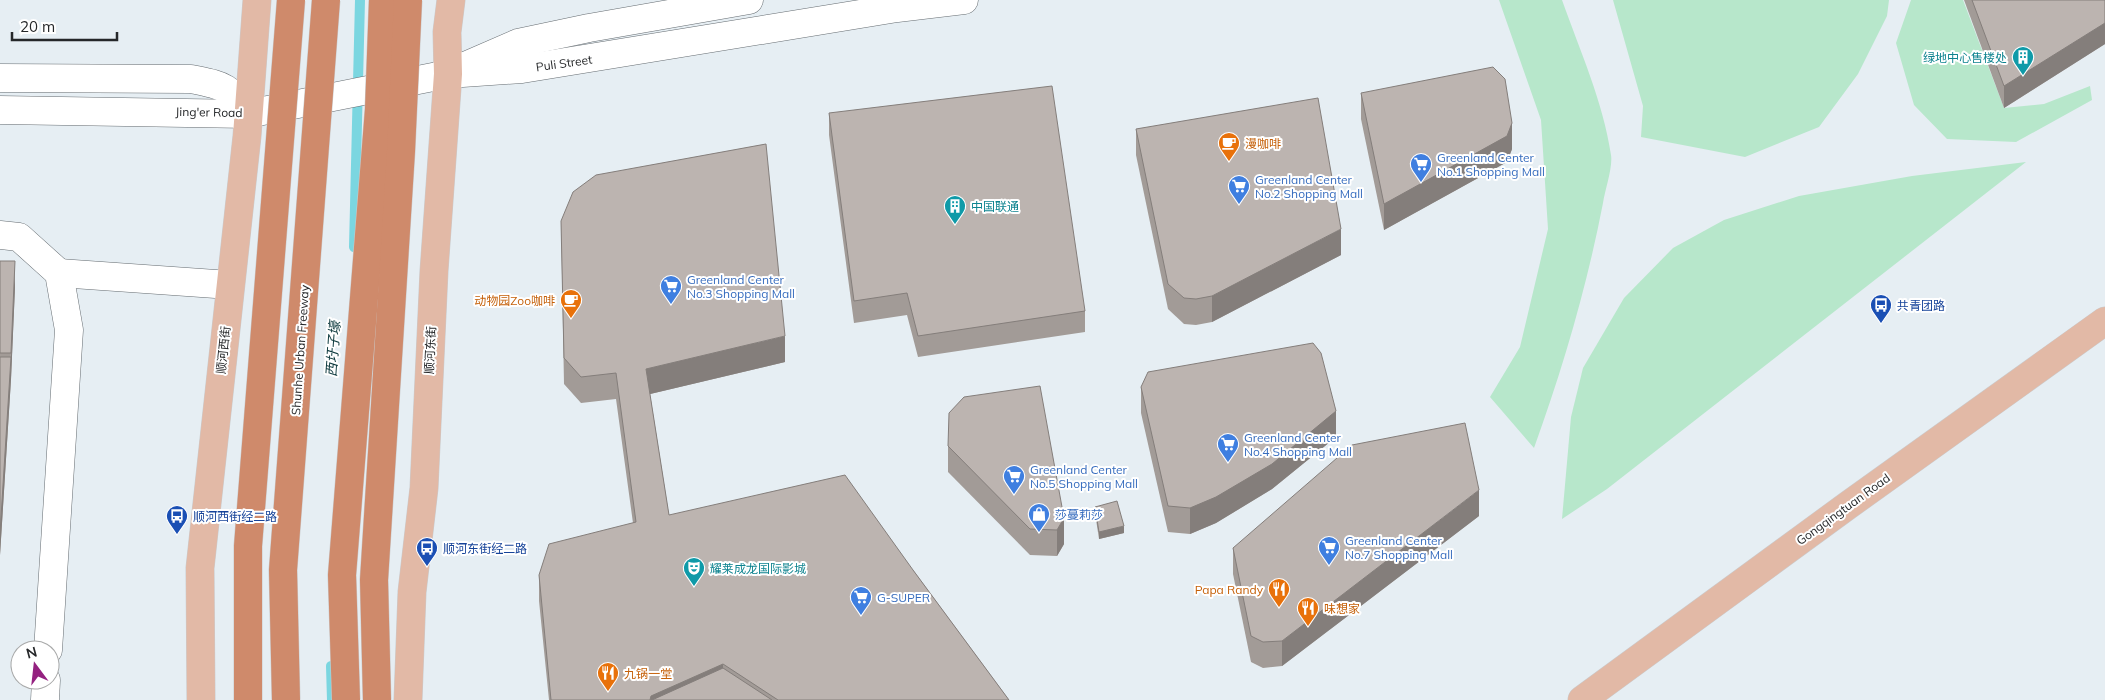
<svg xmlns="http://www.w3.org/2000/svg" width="2105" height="700" font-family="Mulish,'Noto Sans SC',sans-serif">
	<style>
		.green { fill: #b7e7cb }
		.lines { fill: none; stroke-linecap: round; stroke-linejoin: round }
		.stream { stroke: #7bd6e0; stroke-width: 10 }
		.minor-casing { stroke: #656c71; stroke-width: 29 }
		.major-casing { stroke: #cbcbcc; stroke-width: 29 }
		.minor { stroke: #fff; stroke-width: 28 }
		.major { stroke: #e2b9a6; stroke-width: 28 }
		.highway-bridge-casing { stroke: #cbcbcc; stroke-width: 29; stroke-linecap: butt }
		.highway-bridge { stroke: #cf8a6b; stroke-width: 28 }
		.wall { fill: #a29b97 }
		.shaded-wall { fill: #847e7b }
		.building { fill: #bcb4b0; stroke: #847e7b }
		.labels { text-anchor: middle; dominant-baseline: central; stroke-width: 4; stroke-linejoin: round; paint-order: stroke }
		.culture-label { font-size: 12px; fill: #0d838f; stroke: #fff; text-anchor: start }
		.street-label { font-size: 12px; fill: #252729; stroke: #fff }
		.food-label { font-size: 12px; fill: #c56008; stroke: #fff; text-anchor: start }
		.shop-label { font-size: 12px; fill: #366cbe; stroke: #fff; text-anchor: start }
		.transit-label { font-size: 12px; fill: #164399; stroke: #fff; text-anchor: start }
		.water-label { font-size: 14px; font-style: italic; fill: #0f3b3f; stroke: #fff }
	</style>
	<rect width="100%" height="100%" fill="#e6eef3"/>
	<g class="green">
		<path d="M 1499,0 L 1562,0 C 1580,51 1603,101 1611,155 C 1613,167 1605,190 1603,203 C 1587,286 1563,368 1534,448 L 1490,397 L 1520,347 L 1548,229 L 1541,120 Z"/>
		<path d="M 1613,0 L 1889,0 L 1887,16 L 1858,74 L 1819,127 L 1745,157 L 1641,137 L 1643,106 Z"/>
		<path d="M 1911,0 L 1963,0 L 2004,108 L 2044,104 L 2090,86 L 2092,100 L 2016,142 L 1947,139 L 1914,105 L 1896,43 Z"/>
		<path d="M 2026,162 L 1607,489 L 1562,519 L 1571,417 L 1583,368 L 1624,298 L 1673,248 L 1724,220 L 1799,196 L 1912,176 Z"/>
	</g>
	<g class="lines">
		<g class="stream">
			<path d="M 354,247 L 360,0"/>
			<path d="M 331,666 L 332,700"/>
		</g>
		<g class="minor-casing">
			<g id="minor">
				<path d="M 465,66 L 518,43 L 589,28 L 749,0"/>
				<path d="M 0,78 L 191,79 C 225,86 227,85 248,114"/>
				<path d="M 0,110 L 248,114 L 448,74 L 522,69 L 897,8 L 964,0"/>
				<path d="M 0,235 L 19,237 L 59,273 L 69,330 L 48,650"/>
				<path d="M 59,273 L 230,285"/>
				<path d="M 45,700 L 46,680"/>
			</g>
		</g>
		<g class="major-casing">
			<g id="major">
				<path d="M 201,700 L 200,568 L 247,136 L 257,0"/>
				<path d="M 408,700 L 412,592 L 424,488 L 434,271 L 448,74 L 447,32 L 451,0"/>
				<path d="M 1582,700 L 1847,506 L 2105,321"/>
			</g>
		</g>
		<use href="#minor" class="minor"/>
		<use href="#major" class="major"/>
		<g class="highway-bridge-casing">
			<g id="highway-bridge">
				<path d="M 248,700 L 248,546 L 291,0"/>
				<path d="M 286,700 L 283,570 L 326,0"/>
				<path d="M 346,700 L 342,575 L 379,109 L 383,0"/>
				<path d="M 377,700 L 374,580 L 401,151 L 408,0"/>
			</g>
		</g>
		<use href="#highway-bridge" class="highway-bridge"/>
	</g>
	<g class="wall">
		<path d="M 1964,0 L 2105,0 L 2105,44 L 2004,108 Z"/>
		<path d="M 1361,93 L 1512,149 L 1507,162 L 1384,230 L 1361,119 Z"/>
		<path d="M 829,113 L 1085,311 L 1085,332 L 918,357 L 907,315 L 854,323 L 829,135 Z"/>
		<path d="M 1136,129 L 1341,255 L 1212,322 L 1196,325 L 1184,324 L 1168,309 L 1136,155 Z"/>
		<path d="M 561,221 L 785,362 L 650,394 L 669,515 L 913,570 L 1009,700 L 549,700 L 539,601 L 539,575 L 633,523 L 616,399 L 581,403 L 564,384 Z"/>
		<path d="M 0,261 L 15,287 L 11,379 L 0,555 Z"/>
		<path d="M 1040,386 L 1064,544 L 1057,556 L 1030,555 L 948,472 L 948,446 Z"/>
		<path d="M 1141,387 L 1336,437 L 1272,489 L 1216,523 L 1190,534 L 1168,532 L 1141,413 Z"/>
		<path d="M 1095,507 L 1124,533 L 1099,539 L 1095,513 Z"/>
		<path d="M 1479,516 L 1282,666 L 1263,668 L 1251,662 L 1233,574 L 1233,548 Z"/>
	</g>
	<g class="shaded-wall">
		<path d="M 2105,23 L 2105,44 L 2004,108 L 2004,86 Z"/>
		<path d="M 1512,123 L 1512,149 L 1507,162 L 1384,230 L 1384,204 Z"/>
		<path d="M 1341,229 L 1341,255 L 1212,322 L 1212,296 Z"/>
		<path d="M 15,261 L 15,287 L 11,379 L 0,555 L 0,533 L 11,357 Z"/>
		<path d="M 785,336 L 785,362 L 646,395 L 646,369 Z"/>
		<path d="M 1336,411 L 1336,437 L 1272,489 L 1216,523 L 1190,534 L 1190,508 Z"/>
		<path d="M 1479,490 L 1479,516 L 1282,666 L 1282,641 Z"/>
		<path d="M 1064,518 L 1064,544 L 1057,556 L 1057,530 Z"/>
		<path d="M 1124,526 L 1124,533 L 1099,539 L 1099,532 Z"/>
		<path d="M 723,664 L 723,690 L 700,700 L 650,700 L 651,696 Z"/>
	</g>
	<g class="building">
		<path d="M 1972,0 L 2105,0 L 2105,23 L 2004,86 Z"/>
		<path d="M 1493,67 L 1505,79 L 1512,123 L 1507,136 L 1384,204 L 1361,93 Z"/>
		<path d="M 1052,86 L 1085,311 L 918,336 L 907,293 L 854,301 L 829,113 Z"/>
		<path d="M 1318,98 L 1341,229 L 1212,296 L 1196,299 L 1184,298 L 1168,284 L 1136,129 Z"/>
		<path d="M 766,144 L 785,336 L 646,369 L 669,515 L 845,475 L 913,570 L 1009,700 L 778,700 L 723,664 L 651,696 L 650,700 L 551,700 L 539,575 L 549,544 L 636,522 L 616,373 L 581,377 L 564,358 L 561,221 L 573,192 L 596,175 Z"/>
		<path d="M 0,261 L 15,261 L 11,353 L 0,353 Z"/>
		<path d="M 1313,343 L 1321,353 L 1336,411 L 1272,464 L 1216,497 L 1190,508 L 1168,506 L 1141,387 L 1148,372 Z"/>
		<path d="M 0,357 L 11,357 L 0,533 Z"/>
		<path d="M 1040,386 L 1064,518 L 1057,530 L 1030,529 L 948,446 L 949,413 L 964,397 Z"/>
		<path d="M 1465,423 L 1479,490 L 1282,641 L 1263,642 L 1251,636 L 1233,548 L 1352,445 Z"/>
		<path d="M 1117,501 L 1124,526 L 1099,532 L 1095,507 Z"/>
		<path d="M 723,668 L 772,700 L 652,700 Z"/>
	</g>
	<defs>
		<g id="building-pin" transform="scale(1.125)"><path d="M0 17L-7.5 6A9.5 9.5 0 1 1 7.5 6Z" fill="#0f9aa8" stroke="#fff"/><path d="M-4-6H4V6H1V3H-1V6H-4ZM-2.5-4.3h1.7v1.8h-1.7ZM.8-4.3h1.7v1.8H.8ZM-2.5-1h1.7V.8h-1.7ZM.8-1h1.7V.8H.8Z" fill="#fff"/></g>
		<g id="cafe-pin" transform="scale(1.125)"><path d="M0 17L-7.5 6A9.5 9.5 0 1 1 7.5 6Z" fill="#e8710a" stroke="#fff"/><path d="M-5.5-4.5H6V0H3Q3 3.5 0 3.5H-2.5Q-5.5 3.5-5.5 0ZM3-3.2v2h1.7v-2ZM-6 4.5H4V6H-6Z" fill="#fff"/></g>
		<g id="supermarket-pin" transform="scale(1.125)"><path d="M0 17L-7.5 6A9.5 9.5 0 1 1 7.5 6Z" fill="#3f7fe0" stroke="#fff"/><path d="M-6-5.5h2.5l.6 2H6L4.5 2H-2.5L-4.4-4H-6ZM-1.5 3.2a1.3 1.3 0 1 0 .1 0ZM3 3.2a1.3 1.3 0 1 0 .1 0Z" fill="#fff"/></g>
		<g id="bus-pin" transform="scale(1.125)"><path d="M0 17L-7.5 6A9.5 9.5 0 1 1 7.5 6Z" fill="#1a4fb4" stroke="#fff"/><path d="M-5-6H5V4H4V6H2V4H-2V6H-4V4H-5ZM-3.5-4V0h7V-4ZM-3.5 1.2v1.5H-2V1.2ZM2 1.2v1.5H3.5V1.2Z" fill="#fff"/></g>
		<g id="shop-pin" transform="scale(1.125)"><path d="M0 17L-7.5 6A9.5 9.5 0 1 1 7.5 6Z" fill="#3f7fe0" stroke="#fff"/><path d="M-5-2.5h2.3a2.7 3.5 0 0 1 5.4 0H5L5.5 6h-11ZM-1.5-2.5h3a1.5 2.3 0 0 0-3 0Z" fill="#fff"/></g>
		<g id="theatre-pin" transform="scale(1.125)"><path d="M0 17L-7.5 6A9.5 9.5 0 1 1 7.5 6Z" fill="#0f9aa8" stroke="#fff"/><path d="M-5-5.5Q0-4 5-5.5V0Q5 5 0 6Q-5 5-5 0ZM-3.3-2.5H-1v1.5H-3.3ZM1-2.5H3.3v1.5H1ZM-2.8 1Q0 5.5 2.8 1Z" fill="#fff"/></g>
		<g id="restaurant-pin" transform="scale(1.125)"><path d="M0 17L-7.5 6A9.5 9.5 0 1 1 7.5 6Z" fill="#e8710a" stroke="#fff"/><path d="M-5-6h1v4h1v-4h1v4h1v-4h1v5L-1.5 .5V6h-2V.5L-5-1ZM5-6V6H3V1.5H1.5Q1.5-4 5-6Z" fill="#fff"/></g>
	</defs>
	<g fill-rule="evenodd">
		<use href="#building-pin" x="2023" y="57"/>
		<use href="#cafe-pin" x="1229" y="143"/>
		<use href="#supermarket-pin" x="1421" y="164"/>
		<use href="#supermarket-pin" x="1239" y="186"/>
		<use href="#building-pin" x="955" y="206"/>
		<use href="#supermarket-pin" x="671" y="286"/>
		<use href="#cafe-pin" x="571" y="300"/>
		<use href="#bus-pin" x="1881" y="305"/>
		<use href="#supermarket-pin" x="1228" y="444"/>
		<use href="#supermarket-pin" x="1014" y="476"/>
		<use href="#shop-pin" x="1039" y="514"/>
		<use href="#bus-pin" x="177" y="516"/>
		<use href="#supermarket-pin" x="1329" y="547"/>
		<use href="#bus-pin" x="427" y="548"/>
		<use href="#theatre-pin" x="694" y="568"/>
		<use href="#restaurant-pin" x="1279" y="589"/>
		<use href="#supermarket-pin" x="861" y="597"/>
		<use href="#restaurant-pin" x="1308" y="608"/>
		<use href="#restaurant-pin" x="608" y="673"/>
	</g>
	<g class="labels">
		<g class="culture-label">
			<text x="2007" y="57" text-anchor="end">绿地中心售楼处</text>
			<text x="971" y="206">中国联通</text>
			<text x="710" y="568">耀莱成龙国际影城</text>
		</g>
		<g class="street-label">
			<text transform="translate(564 63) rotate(-8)">Puli Street</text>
			<text transform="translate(209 112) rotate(1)">Jing'er Road</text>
			<text transform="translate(223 350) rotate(-84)">顺河西街</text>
			<text transform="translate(300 350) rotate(-86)">Shunhe Urban Freeway</text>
			<text transform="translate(430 350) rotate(-87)">顺河东街</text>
			<text transform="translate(1843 509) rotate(-36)">Gongqingtuan Road</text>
		</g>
		<g class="food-label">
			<text x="1245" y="143">漫咖啡</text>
			<text x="555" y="300" text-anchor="end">动物园Zoo咖啡</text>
			<text x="1263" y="589" text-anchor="end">Papa Randy</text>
			<text x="1324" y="608">味想家</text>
			<text x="624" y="673">九锅一堂</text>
		</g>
		<g class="shop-label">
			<text x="1437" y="157">Greenland Center<tspan x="1437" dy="14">No.1 Shopping Mall</tspan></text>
			<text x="1255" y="179">Greenland Center<tspan x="1255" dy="14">No.2 Shopping Mall</tspan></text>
			<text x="687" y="279">Greenland Center<tspan x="687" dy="14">No.3 Shopping Mall</tspan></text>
			<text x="1244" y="437">Greenland Center<tspan x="1244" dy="14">No.4 Shopping Mall</tspan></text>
			<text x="1030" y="469">Greenland Center<tspan x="1030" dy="14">No.5 Shopping Mall</tspan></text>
			<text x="1055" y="514">莎蔓莉莎</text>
			<text x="1345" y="540">Greenland Center<tspan x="1345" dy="14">No.7 Shopping Mall</tspan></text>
			<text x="877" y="597">G-SUPER</text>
		</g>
		<g class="transit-label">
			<text x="1897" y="305">共青团路</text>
			<text x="193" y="516">顺河西街经二路</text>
			<text x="443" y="548">顺河东街经二路</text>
		</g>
		<g class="water-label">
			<text transform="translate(333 349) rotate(-86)">西圩子壕</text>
		</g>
	</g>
	<g transform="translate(35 665) rotate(345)"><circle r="24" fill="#ffffff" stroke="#a8a9a9"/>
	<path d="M0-4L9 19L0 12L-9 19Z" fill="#942180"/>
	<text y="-8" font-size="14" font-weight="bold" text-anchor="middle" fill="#252729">N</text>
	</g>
	<path d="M12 32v8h105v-8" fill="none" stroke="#252729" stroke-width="2.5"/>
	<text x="20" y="32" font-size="15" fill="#252729" stroke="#ffffff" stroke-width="4" paint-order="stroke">20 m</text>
</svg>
